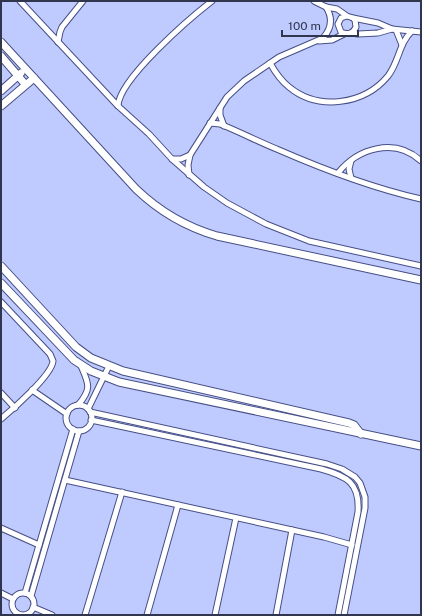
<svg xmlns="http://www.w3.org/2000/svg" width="422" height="616" font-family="'Public Sans',sans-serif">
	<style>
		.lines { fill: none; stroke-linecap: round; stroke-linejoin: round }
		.street-casing { stroke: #464f86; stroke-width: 7 }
		.secondary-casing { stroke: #464f86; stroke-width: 9 }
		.street { stroke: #fff; stroke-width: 5 }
		.secondary { stroke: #fff; stroke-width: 7 }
	</style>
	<rect width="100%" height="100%" fill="#bfcbfe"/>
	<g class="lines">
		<g class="street-casing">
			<g id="street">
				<path d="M 20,1 L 118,106 L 149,134 L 172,159 L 204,187 L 227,203 L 266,224 L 309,241 L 421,266"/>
				<path d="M 314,1 L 326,7 L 337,9 L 347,16 L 353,18 L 355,20 L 356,27 C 353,34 347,35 341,32 L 338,24 L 341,18 L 347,16"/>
				<path d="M 353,18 L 378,23 L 392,29"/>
				<path d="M 396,30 L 402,45"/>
				<path d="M 352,33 L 358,34 L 378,33 L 392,29 L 421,32"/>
				<path d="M 319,41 L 332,40 L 344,34"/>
				<path d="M 58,42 L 60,32 L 62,27 L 83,1"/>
				<path d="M 270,63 C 275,72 280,80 289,87 C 318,111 364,105 388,76 C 399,62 399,43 412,31"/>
				<path d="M 118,106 C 119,79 190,18 212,1"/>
				<path d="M 220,108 L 220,115 L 224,126"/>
				<path d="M 210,123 L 220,124 C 240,132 259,142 279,150 C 325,170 372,188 421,199"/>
				<path d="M 172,159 L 181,159 L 190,155"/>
				<path d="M 338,173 C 358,148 395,137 421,161"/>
				<path d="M 189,175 L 188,165 L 190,155 L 227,97 L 244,81 L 279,57 L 323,38 C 332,28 333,18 326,7"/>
				<path d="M 351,178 L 349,169 L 351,161"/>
				<path d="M 1,302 L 50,354 L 53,361 C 52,375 13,409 1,419"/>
				<path d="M 32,390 L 67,414"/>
				<path d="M 1,393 L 15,408"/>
				<path d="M 78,405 C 92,389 89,384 81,366"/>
				<circle cx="79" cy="418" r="13"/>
				<path d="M 88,409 L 109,366"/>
				<path d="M 90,412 L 327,464 L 342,469 L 355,477 L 360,483 L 365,497 L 365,508 L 344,615"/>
				<path d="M 91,420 L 321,469 C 347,476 360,483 358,512 L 338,615"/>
				<path d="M 65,480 L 324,537 L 352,545"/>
				<path d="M 1,528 L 39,545"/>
				<path d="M 1,593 L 13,599"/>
				<path d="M 25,593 L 73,429"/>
				<circle cx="23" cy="604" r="11"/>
				<path d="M 31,596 L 79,431"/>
				<path d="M 33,607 L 52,615"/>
				<path d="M 85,615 L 122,492"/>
				<path d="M 147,615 L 178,505"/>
				<path d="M 215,615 L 236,518"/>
				<path d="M 276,615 L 292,530"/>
			</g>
		</g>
		<g class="secondary-casing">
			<g id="secondary">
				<path d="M 1,42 L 136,189 C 160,212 186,227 217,236 L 421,280"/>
				<path d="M 1,56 L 25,84"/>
				<path d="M 1,91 L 21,73"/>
				<path d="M 1,106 L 34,78"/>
				<path d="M 1,266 L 76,347 L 91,358 L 123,371 L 349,423 L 354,425 L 361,434"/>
				<path d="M 1,283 L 74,360 L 91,371 L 119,382 L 421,446"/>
			</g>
		</g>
		<use href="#street" class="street"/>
		<use href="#secondary" class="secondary"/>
	</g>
	<rect width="422" height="616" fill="none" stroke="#31364f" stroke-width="4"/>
	<path d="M282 30v6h76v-6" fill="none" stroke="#31364f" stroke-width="2"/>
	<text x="288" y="30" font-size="12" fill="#31364f" stroke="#bfcbfe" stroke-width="3" paint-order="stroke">100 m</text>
</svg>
